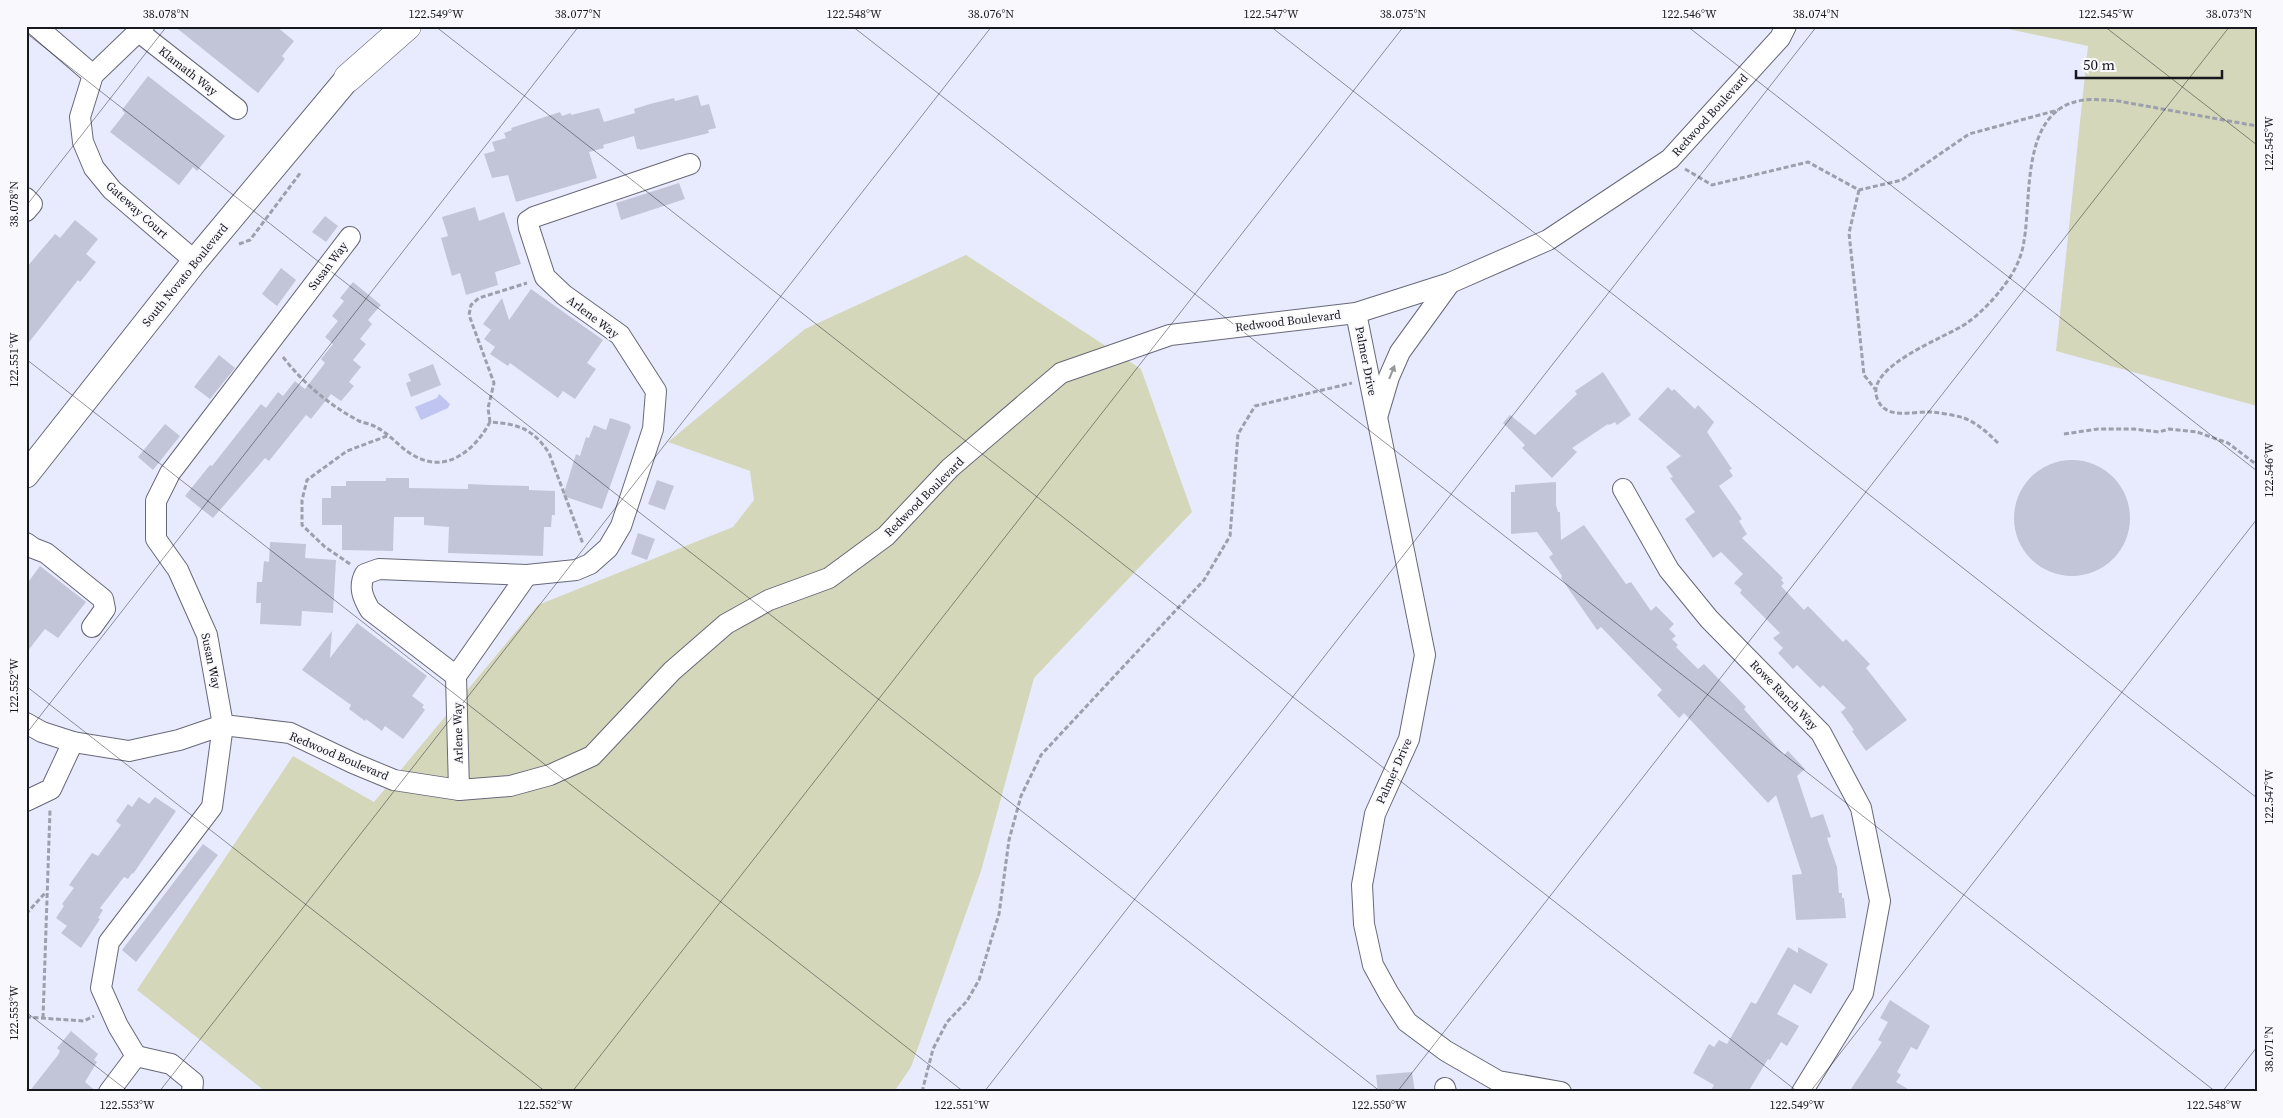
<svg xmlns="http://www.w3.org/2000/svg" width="2283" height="1118" font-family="'Source Serif 4',serif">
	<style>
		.green { fill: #d4d7b9 }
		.water { fill: #bfc4f1 }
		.building { fill: #c2c5d7 }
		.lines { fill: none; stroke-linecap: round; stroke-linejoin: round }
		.minor-casing { stroke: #676979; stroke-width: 22 }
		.major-casing { stroke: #676979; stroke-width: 27 }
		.highway-casing { stroke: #676979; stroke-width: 29 }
		.path { stroke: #9c9fac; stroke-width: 3; stroke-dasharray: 5 2.5; stroke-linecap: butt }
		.minor { stroke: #fff; stroke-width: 20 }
		.major { stroke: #fff; stroke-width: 25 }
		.highway { stroke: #fff; stroke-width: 28 }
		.oneway { fill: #97989a }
		.ticks { fill: none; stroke: #18191f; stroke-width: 1; stroke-opacity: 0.45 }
		.labels { text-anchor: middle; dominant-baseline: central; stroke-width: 4; stroke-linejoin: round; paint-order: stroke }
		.street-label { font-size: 12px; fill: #18191f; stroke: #f9f9fd }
		.neatline { fill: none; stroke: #18191f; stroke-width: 2 }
		.ticks-label { font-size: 12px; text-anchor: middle; fill: #18191f }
	</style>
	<rect width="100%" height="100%" fill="#e8ebfd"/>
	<g class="green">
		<path d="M 1994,26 L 2257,26 L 2257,406 L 2056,351 L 2088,46 Z"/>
		<path d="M 966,255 L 1141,369 L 1192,512 L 1034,678 L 981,871 L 911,1067 L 894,1092 L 266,1092 L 137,990 L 293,756 L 374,802 L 538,605 L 733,527 L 754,500 L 750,471 L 668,442 L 805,329 Z"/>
	</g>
	<path class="water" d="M 439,394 L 450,404 L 448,408 L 421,420 L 415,407 L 437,398 Z"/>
	<g class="building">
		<path d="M 174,26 L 276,26 L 294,41 L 282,56 L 285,59 L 258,93 Z"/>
		<path d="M 148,76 L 225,136 L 197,171 L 193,167 L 179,185 L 110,132 L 125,113 L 122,110 Z"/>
		<path d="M 698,95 L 701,106 L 709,104 L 716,128 L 708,130 L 709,133 L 640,150 L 640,149 L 637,149 L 634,136 L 603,145 L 604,148 L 589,152 L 597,178 L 516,202 L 508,175 L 492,178 L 484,154 L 495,151 L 492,142 L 506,138 L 504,133 L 512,130 L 511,128 L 560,112 L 562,116 L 571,113 L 571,115 L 599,108 L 604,122 L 635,113 L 634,109 L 650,104 L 674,98 L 675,101 Z"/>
		<path d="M 679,183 L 685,199 L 621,220 L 616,203 Z"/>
		<path d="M 475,207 L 479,221 L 504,212 L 521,264 L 495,272 L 498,285 L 466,295 L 460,273 L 452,276 L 441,238 L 448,236 L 442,217 Z"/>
		<path d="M 325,216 L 338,226 L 326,242 L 312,232 Z"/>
		<path d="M 75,220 L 98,239 L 86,254 L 96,262 L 80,282 L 78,280 L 26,346 L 26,268 L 55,234 L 60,238 Z"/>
		<path d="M 281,268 L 296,280 L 277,306 L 262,294 Z"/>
		<path d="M 353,282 L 381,305 L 368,320 L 372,324 L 360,339 L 366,344 L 353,360 L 361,367 L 349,382 L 354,386 L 341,401 L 331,394 L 311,419 L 306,415 L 269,461 L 265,458 L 213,518 L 185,496 L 210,465 L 212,466 L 261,404 L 266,408 L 278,392 L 283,396 L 295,381 L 305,389 L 325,363 L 321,359 L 333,344 L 325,337 L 338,321 L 332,316 L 344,301 L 340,298 Z"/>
		<path d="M 531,289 L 603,340 L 587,363 L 596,369 L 575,399 L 563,391 L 558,398 L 510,363 L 508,366 L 490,354 L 495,347 L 484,339 L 491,330 L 483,324 L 502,298 L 509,320 Z"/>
		<path d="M 219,355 L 235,368 L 210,399 L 194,387 Z"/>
		<path d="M 433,364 L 441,385 L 411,397 L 406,383 L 411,381 L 408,374 Z"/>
		<path d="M 1603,372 L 1631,415 L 1617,425 L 1615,422 L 1609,425 L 1608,424 L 1572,448 L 1577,452 L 1552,478 L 1522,448 L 1525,445 L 1503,423 L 1510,415 L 1535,435 L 1577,394 L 1575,391 Z"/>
		<path d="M 1668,387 L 1672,391 L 1674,389 L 1695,409 L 1698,405 L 1714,422 L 1707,432 L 1732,469 L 1729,470 L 1733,476 L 1719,486 L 1742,519 L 1739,521 L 1747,534 L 1742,538 L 1783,578 L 1781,580 L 1784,583 L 1781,586 L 1804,610 L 1808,606 L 1843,642 L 1846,639 L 1870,664 L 1866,668 L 1907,720 L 1866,751 L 1852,731 L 1854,730 L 1841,712 L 1846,708 L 1823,685 L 1820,688 L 1797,665 L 1793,669 L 1778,653 L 1783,648 L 1773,638 L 1780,633 L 1740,593 L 1742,590 L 1734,583 L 1743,574 L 1721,552 L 1713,558 L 1685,519 L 1695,512 L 1670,478 L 1673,477 L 1666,467 L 1681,456 L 1638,419 Z"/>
		<path d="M 610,418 L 629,424 L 631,427 L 602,509 L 563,496 L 576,454 L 580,456 L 586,437 L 589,438 L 594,425 L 606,430 Z"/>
		<path d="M 165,424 L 180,436 L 153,470 L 138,457 Z"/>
		<circle cx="2072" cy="518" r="58"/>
		<path d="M 386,478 L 409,478 L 409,488 L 468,489 L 468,484 L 489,485 L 529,486 L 529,490 L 555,491 L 555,515 L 552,515 L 551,527 L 544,527 L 543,556 L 448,553 L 449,527 L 424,525 L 424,517 L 394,517 L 393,551 L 342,550 L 342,525 L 322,525 L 322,498 L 331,498 L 331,486 L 346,486 L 346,481 L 386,481 Z"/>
		<path d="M 657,480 L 674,486 L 665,510 L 648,504 Z"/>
		<path d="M 1556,482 L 1556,505 L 1558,512 L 1560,512 L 1561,540 L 1584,525 L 1626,584 L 1631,582 L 1651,611 L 1656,606 L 1674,624 L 1669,629 L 1676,636 L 1672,639 L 1678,645 L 1676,647 L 1698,669 L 1704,664 L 1746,707 L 1744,709 L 1784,755 L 1788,751 L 1805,769 L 1797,776 L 1811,818 L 1823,814 L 1831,837 L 1827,838 L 1837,867 L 1839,893 L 1842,893 L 1842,898 L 1844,898 L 1846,918 L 1796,920 L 1792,875 L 1802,874 L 1776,795 L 1768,803 L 1684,713 L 1679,718 L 1657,695 L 1662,690 L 1601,627 L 1597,630 L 1561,578 L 1562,576 L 1549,557 L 1553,554 L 1537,532 L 1511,534 L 1511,492 L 1515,492 L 1515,485 Z"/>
		<path d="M 638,533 L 655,539 L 647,560 L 631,554 Z"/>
		<path d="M 270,542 L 306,544 L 305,558 L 336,560 L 333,613 L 302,611 L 301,626 L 260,624 L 261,603 L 256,603 L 257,582 L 262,582 L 264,561 L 269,562 Z"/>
		<path d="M 40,566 L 86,602 L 58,638 L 45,629 L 26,653 L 26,585 Z"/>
		<path d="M 357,623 L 427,676 L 412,696 L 424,705 L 422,707 L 425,710 L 403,739 L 385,726 L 382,731 L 366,719 L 365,721 L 349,709 L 351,705 L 302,670 L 332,631 L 330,658 Z"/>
		<path d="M 139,797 L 149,804 L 155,797 L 176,811 L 133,874 L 132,873 L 128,879 L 124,877 L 100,908 L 103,910 L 98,918 L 100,919 L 81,948 L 61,933 L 67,926 L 56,918 L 64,906 L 62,904 L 74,888 L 69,885 L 92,853 L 98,856 L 121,825 L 116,821 L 128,804 L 132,807 Z"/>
		<path d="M 203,844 L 218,855 L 136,962 L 122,950 Z"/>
		<path d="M 1788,947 L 1798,953 L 1798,947 L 1828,964 L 1811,994 L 1794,984 L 1777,1014 L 1799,1026 L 1787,1046 L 1781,1042 L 1770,1060 L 1768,1059 L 1748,1092 L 1710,1092 L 1714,1085 L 1693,1073 L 1709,1044 L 1714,1047 L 1719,1040 L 1727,1044 L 1751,1002 L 1756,1004 Z"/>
		<path d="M 1890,1000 L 1930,1026 L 1917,1050 L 1911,1047 L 1897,1072 L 1901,1075 L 1896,1082 L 1913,1092 L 1849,1092 L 1882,1042 L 1878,1040 L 1888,1022 L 1880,1018 Z"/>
		<path d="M 71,1031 L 98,1054 L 94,1060 L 97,1062 L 85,1082 L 97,1092 L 29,1092 L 58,1055 L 60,1051 L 57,1048 Z"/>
		<path d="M 1412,1072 L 1415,1092 L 1378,1092 L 1376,1075 Z"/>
	</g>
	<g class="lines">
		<g class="minor-casing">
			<g id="minor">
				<path d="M 36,26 L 93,75"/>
				<path d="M 144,26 L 93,75 L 80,117 L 83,142 L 94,168 L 112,190 L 195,261"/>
				<path d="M 139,32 L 237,109"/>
				<path d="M 26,198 L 32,204 L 26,211"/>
				<path d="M 1356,313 L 1425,655 L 1409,739 L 1375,814 L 1362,885 L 1364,924 L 1373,965 L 1389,994 L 1407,1022 L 1446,1051 L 1498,1081 L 1561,1092"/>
				<path d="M 1378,414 L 1389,377 L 1400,352 L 1450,283"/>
				<path d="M 1623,489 L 1669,570 L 1709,619 L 1821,733 L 1861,808 L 1880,901 L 1863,993 L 1802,1092"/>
				<path d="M 26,543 L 33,548 L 46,553 L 103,599 L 105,609 L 92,627"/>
				<path d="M 456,676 L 370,610 C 363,598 358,587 365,574 L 379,569 L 527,575 L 576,570 L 590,564 L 608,548 L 621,526 L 653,429 L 656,391 L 620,335 L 564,295 L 545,277 L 529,228 L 528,221 L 534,217 L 690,164"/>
				<path d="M 26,723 L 42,732 L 73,742 L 129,751 L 179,740 L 223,725 L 290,733 L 353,763 L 394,780 L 459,790 L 510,786 L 550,775 L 592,756 L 672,671 L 726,624 L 769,600 L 829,578 L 886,536 L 950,468 L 1061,373 L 1170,335 L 1356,313 L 1450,283 L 1548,240 L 1670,159 L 1780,38 L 1786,26"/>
				<path d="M 459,790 L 456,676 L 527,575"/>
				<path d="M 26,801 L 51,789 L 73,742"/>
				<path d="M 136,1056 L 171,1064 L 193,1082 L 192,1092"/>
				<path d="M 1445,1088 L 1446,1092"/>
				<path d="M 109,1092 L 136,1056 L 118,1026 L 101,988 L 109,942 L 212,807 L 223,725 L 207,635 L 178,570 L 156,539 L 156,501 L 170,473 L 350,237"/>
			</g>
		</g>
		<g class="major-casing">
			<path id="major" d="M 26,475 L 195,261 L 348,78"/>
		</g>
		<g class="highway-casing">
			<path id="highway" d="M 348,78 L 407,26"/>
		</g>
		<g class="path">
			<path d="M 1685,169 L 1712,185 L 1808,162 L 1859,190 L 1902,180 L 1969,134 L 2058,110"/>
			<path d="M 1859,190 L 1849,233 L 1864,375 L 1875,389"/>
			<path d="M 239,244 L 250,240 L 301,172"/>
			<path d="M 283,357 C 303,383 329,405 359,421 C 364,423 371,424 376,427 C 390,434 400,448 413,455 C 446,475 475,450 490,422 C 519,424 533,429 549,453 L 583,544"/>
			<path d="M 490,422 L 488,408 L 494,383 L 469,315 L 471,305 L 479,298 L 527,283"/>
			<path d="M 2064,434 L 2098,429 L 2134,429 L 2159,432 L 2169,429 L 2197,432 L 2228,443 L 2257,465"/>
			<path d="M 1998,443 C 1988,433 1977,423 1964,418 C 1954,415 1941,413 1931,412 C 1913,411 1885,421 1877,398 C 1865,366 1945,338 1967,323 C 1982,312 1995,298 2006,283 C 2015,271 2022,256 2024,241 C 2032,196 2020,108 2084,100 C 2096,99 2107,100 2118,101 L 2257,126"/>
			<path d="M 350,564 L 325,547 L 302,525 L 302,500 L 307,480 L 347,451 L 387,436"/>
			<path d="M 26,914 L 46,892"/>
			<path d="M 26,1017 L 84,1021 L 94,1016"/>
			<path d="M 43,1018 L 50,810"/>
			<path d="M 922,1092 L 933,1049 L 947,1022 L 967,1001 L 979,980 L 999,914 L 1009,840 L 1021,796 L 1041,755 L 1204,580 L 1230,536 L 1238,434 L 1255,406 L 1352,383"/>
		</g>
		<use href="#minor" class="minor"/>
		<use href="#major" class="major"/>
		<use href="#highway" class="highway"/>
	</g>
	<defs><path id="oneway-solid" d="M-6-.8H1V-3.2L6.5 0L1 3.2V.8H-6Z" transform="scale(1.25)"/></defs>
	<use class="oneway" href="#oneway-solid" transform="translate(1392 372) rotate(-68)"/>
	<path class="ticks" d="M 435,26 L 1798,1092M 852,26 L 2216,1092M 1270,26 L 2257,798M 1687,26 L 2257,471M 2104,26 L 2257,145M 26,33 L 1381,1092M 26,206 L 167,26M 26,359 L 964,1092M 26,686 L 546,1092M 26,734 L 579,26M 26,1012 L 129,1092M 159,1092 L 992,26M 572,1092 L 1404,26M 984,1092 L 1817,26M 1397,1092 L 2230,26M 1810,1092 L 2257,519M 2222,1092 L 2257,1047"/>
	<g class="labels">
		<g class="street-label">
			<text transform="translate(188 71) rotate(38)">Klamath Way</text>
			<text transform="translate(1710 115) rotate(-48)">Redwood Boulevard</text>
			<text transform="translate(137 210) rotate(42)">Gateway Court</text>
			<text transform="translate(328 266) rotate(-53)">Susan Way</text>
			<text transform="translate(185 275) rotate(-51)">South Novato Boulevard</text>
			<text transform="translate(593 317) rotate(37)">Arlene Way</text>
			<text transform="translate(1288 321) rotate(-7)">Redwood Boulevard</text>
			<text transform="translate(1366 361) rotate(79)">Palmer Drive</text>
			<text transform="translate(924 497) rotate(-45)">Redwood Boulevard</text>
			<text transform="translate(211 661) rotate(78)">Susan Way</text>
			<text transform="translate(1784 695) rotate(46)">Rowe Ranch Way</text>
			<text transform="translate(458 733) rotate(-91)">Arlene Way</text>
			<text transform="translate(339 756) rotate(23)">Redwood Boulevard</text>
			<text transform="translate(1394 771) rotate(-66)">Palmer Drive</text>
		</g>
	</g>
	<rect width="2283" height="1118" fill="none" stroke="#f9f9fd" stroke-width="55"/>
	<path d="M2076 70v8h146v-8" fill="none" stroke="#18191f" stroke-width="2.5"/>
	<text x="2083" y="70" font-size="15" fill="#18191f" stroke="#f9f9fd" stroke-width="4" paint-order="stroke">50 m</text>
	<rect x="28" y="28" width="2228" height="1062" class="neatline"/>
	<g class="ticks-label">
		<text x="166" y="18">38.078°N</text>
		<text x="436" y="18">122.549°W</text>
		<text x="578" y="18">38.077°N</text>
		<text x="854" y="18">122.548°W</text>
		<text x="991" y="18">38.076°N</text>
		<text x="1271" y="18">122.547°W</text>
		<text x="1403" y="18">38.075°N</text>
		<text x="1689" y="18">122.546°W</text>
		<text x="1816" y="18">38.074°N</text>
		<text x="2106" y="18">122.545°W</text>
		<text x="2229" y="18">38.073°N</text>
		<text transform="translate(2269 144) rotate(-90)" y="4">122.545°W</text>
		<text transform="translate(14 204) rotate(-90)" y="4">38.078°N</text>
		<text transform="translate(14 360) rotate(-90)" y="4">122.551°W</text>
		<text transform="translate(2269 470) rotate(-90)" y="4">122.546°W</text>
		<text transform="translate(14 686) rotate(-90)" y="4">122.552°W</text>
		<text transform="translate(2269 797) rotate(-90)" y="4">122.547°W</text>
		<text transform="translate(14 1013) rotate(-90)" y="4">122.553°W</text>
		<text transform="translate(2269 1049) rotate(-90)" y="4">38.071°N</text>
		<text x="127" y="1109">122.553°W</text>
		<text x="545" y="1109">122.552°W</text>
		<text x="962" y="1109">122.551°W</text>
		<text x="1379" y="1109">122.550°W</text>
		<text x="1797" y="1109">122.549°W</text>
		<text x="2214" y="1109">122.548°W</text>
	</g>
</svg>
